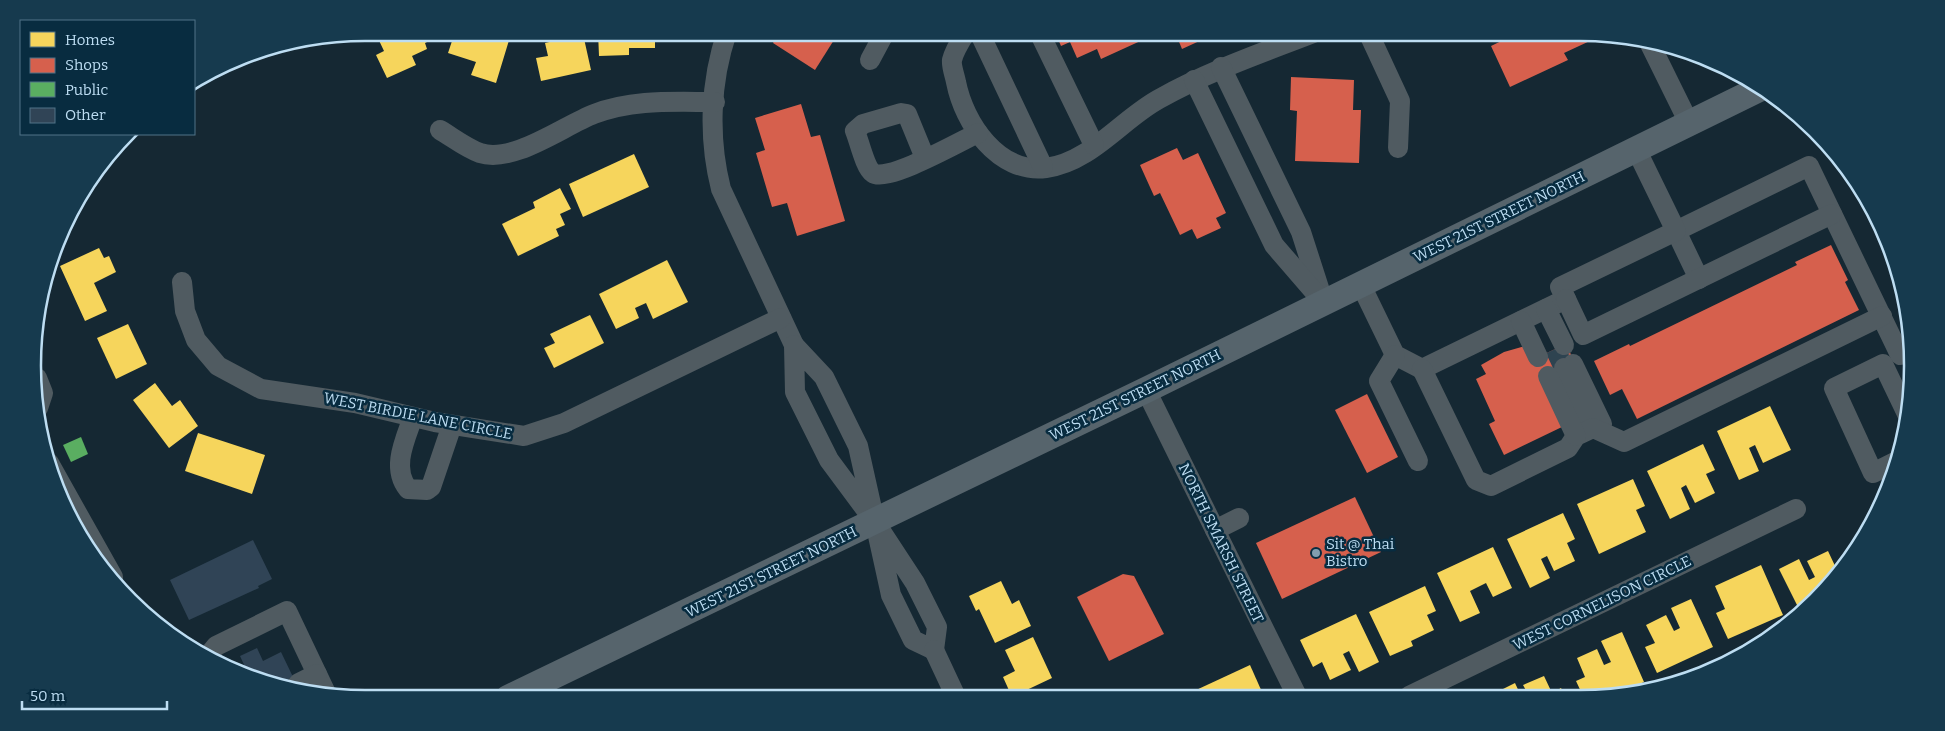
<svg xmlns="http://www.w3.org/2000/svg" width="1945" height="731" font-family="Bitter,serif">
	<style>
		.green { fill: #444d17 }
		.homes { fill: #f6d55c }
		.shops { fill: #d6604d }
		.public { fill: #5aae61 }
		.building { fill: #304456 }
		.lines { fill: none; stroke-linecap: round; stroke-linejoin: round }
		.minor-tunnel { stroke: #2e4350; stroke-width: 20; stroke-dasharray: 20 10; stroke-linecap: butt }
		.minor { stroke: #505b61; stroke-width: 20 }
		.major { stroke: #56646c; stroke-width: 26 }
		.poi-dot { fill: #829eaf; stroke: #082c40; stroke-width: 2 }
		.labels { text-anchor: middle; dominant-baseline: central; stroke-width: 5; stroke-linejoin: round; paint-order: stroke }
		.street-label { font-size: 15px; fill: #bdddf2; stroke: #082c40 }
		.poi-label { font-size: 15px; fill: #bdddf2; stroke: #082c40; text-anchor: start }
		.rim { fill: none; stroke: #bdddf2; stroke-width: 2.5 }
	</style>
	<rect width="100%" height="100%" fill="#152833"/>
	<path class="green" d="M 263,49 L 254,58 L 194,86 L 194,81 L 199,77 Z"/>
	<g class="homes">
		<path d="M 375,32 L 442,32 L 443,34 L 425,43 L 427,49 L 412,56 L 416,65 L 387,78 L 376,55 L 384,51 Z"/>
		<path d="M 455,32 L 498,32 L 510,37 L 496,83 L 471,75 L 476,62 L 448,53 Z"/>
		<path d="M 598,32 L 655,32 L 655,48 L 629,48 L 629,55 L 599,56 Z"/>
		<path d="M 583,34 L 591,70 L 541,81 L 536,58 L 548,56 L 545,43 Z"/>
		<path d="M 634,154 L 649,187 L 583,217 L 569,184 Z"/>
		<path d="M 560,188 L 571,209 L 560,214 L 565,225 L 556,229 L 559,236 L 518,256 L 502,224 L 535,208 L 533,202 Z"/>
		<path d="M 99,248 L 104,258 L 109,256 L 116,272 L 94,283 L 107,311 L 85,321 L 60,266 Z"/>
		<path d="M 667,260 L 688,302 L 653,319 L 646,303 L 635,308 L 639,318 L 616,329 L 599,294 Z"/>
		<path d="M 590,315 L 604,343 L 554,368 L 544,348 L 555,343 L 550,334 Z"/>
		<path d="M 128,324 L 147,364 L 116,379 L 97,338 Z"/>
		<path d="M 155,383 L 172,406 L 180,400 L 198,426 L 169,448 L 133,400 Z"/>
		<path d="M 1770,406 L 1791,450 L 1763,463 L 1755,445 L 1749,448 L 1759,471 L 1739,480 L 1717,431 Z"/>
		<path d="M 198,433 L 265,455 L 252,494 L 185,471 Z"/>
		<path d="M 1703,444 L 1715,470 L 1706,474 L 1715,493 L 1695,503 L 1686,485 L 1681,488 L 1690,509 L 1670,519 L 1647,471 Z"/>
		<path d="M 1633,479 L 1645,506 L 1636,510 L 1646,532 L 1599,554 L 1577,504 Z"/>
		<path d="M 1563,513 L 1575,539 L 1567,543 L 1575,561 L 1554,571 L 1547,556 L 1541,559 L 1550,578 L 1530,588 L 1507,539 Z"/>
		<path d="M 1493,547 L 1512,588 L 1493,597 L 1486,583 L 1470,591 L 1480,613 L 1460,622 L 1437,573 Z"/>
		<path d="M 1828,551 L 1836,568 L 1844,564 L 1801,613 L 1779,569 L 1799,559 L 1809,580 L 1815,577 L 1807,561 Z"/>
		<path d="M 1761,565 L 1783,615 L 1728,639 L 1716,613 L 1725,609 L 1715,586 Z"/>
		<path d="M 1001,581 L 1012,604 L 1019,600 L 1031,626 L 995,643 L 979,609 L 976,611 L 969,596 Z"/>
		<path d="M 1425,586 L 1436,611 L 1427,615 L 1434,630 L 1411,641 L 1413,646 L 1390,656 L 1369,612 Z"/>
		<path d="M 1691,599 L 1713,647 L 1657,673 L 1645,647 L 1655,643 L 1646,625 L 1666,615 L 1674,631 L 1680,628 L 1671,608 Z"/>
		<path d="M 1356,614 L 1379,662 L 1359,672 L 1349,651 L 1343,654 L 1351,670 L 1330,680 L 1322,662 L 1313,667 L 1300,640 Z"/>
		<path d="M 1622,632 L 1644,682 L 1612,696 L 1583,696 L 1576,681 L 1585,677 L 1577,658 L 1597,649 L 1604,665 L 1611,662 L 1601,641 Z"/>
		<path d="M 1033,637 L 1052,678 L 1012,697 L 1003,677 L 1015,671 L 1005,650 Z"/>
		<path d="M 1250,665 L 1262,692 L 1253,696 L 1196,697 L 1194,691 Z"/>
		<path d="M 1544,676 L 1552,693 L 1561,688 L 1565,696 L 1529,696 L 1523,685 Z"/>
		<path d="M 1515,683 L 1521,696 L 1496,696 L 1495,693 Z"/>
	</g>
	<g class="shops">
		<path d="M 779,32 L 839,32 L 815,70 L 773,43 Z"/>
		<path d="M 1055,32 L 1144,32 L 1147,38 L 1101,59 L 1097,49 L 1077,58 L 1070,42 L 1061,46 Z"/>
		<path d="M 1175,32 L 1204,32 L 1206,38 L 1182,49 Z"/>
		<path d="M 1520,32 L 1580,32 L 1589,34 L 1592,40 L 1564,53 L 1568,60 L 1510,87 L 1491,46 Z"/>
		<path d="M 1291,77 L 1354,80 L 1353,110 L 1361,110 L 1359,163 L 1295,161 L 1297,111 L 1290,110 Z"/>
		<path d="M 801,104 L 811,137 L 820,135 L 845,221 L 797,236 L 787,203 L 772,207 L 756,153 L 765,150 L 755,118 Z"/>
		<path d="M 1177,148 L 1183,160 L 1198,153 L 1226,213 L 1216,218 L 1221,228 L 1197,239 L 1192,229 L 1180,235 L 1160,193 L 1154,196 L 1140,165 Z"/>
		<path d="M 1831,245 L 1848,280 L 1845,282 L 1859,310 L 1637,419 L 1622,389 L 1610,395 L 1594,361 L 1629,344 L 1630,346 L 1797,265 L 1795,262 Z"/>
		<path d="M 1566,344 L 1575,363 L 1564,426 L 1504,455 L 1489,424 L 1495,421 L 1476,379 L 1486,374 L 1481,365 L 1504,352 L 1525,346 L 1534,359 Z"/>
		<path d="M 1367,394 L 1398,457 L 1367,473 L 1335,410 Z"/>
		<path d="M 1355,497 L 1381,552 L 1282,599 L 1256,543 Z"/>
		<path d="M 1123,574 L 1134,576 L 1164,634 L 1109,661 L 1077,597 Z"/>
	</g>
	<path class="public" d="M 81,437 L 88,454 L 71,462 L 63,445 Z"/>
	<g class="building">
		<path d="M 253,540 L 272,579 L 258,586 L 259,588 L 189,620 L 170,580 Z"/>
		<path d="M 257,648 L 263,661 L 281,652 L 293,677 L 275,686 L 240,672 L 246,669 L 240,656 Z"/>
	</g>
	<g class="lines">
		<path class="minor-tunnel" d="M 1555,349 L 1564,368"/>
		<g class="minor">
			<path d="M 727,32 C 710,82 708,138 721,189 L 794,345"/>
			<path d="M 966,32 C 961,40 954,51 952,60 C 951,66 955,76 956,82 C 964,123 998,174 1046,168 C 1091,162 1122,119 1159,99 C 1209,71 1262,53 1316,32"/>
			<path d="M 979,32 L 1043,167"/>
			<path d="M 1039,32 L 1094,145"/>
			<path d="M 1368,32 L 1400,101 L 1398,148"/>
			<path d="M 1649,42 L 1689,123"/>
			<path d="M 870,60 L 885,32"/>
			<path d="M 1221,67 L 1301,232 L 1321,294"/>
			<path d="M 1194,80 L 1274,245 L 1324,303"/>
			<path d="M 440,130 C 452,137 466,148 480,153 C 513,164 563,126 594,114 C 633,99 673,102 715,102"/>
			<path d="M 925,158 L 907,114 L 901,113 L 863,124 L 855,131 C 859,140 865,168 873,173 C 887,183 961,141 978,133"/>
			<path d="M 1699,279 L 1676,231 L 1809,166 L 1900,355"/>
			<path d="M 182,282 L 185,311 L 196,340 L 218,366 L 261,389 L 355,403 L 435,422 L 524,436 L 564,423 L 781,318"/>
			<path d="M 1361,285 L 1395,355 L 1422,369 L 1566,299 L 1560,287 L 1676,231 L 1636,149"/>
			<path d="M 1566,299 L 1583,335 L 1832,214"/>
			<path d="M 1546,309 L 1564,345"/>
			<path d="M 1521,321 L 1538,357"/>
			<path d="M 1395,355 L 1379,381 L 1418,461"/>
			<path d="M 1564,368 L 1593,428 L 1602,424 L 1573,364"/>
			<path d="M 1422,369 L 1476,480 L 1491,486 L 1568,448 L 1576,436 L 1593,428 L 1624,442 L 1882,316"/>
			<path d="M 1548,376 L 1576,436"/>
			<path d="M 37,378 L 43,393 L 38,408"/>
			<path d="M 1146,390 L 1297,696"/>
			<path d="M 413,417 C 405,440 391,468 408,489 L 427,490 L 431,487 L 452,425"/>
			<path d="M 1897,461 L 1873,473 L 1834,388 L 1883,364 L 1907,414"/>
			<path d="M 49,463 L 113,577"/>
			<path d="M 875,522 L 891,595 L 913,640 L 934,650 L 937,627 L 915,583 L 875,522 L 829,460 L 795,392 L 794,345 L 824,377 L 858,446 L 875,522"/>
			<path d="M 1215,530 L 1239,518"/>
			<path d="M 934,650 L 956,697"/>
			<path d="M 207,657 L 216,646 L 287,611 L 326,693"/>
			<path d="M 294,689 L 299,683 L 317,674"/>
			<path d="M 1409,696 L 1796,509"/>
		</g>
		<path class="major" d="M 508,698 L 1146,390 L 1761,88"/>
	</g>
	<circle class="poi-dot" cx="1316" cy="553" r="5"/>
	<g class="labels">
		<g class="street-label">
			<text transform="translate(1499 217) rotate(-26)">WEST 21ST STREET NORTH</text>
			<text transform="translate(1135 395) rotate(-26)">WEST 21ST STREET NORTH</text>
			<text transform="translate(418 416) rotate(11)">WEST BIRDIE LANE CIRCLE</text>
			<text transform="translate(1221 543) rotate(64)">NORTH SMARSH STREET</text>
			<text transform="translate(771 572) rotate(-26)">WEST 21ST STREET NORTH</text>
			<text transform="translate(1602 603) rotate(-26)">WEST CORNELISON CIRCLE</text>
		</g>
		<g class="poi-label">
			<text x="1326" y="544">Sit @ Thai<tspan x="1326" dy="17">Bistro</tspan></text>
		</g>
	</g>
	<path d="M0 0H1945V731H0ZM365 41H1580A324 324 0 0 1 1904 365V366A324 324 0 0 1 1580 690H365A324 324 0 0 1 41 366V365A324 324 0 0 1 365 41Z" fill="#163a4e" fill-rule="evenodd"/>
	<path class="rim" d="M365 41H1580A324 324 0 0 1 1904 365V366A324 324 0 0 1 1580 690H365A324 324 0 0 1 41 366V365A324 324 0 0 1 365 41Z"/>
	<rect x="20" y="20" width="175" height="115" fill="#082c40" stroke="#507387"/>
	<rect x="30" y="32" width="25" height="15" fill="#f6d55c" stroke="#507387"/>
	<text x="65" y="45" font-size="15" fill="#bdddf2">Homes</text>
	<rect x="30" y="58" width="25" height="15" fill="#d6604d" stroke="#507387"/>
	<text x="65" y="70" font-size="15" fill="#bdddf2">Shops</text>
	<rect x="30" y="82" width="25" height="15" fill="#5aae61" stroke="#507387"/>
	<text x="65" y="95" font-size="15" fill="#bdddf2">Public</text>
	<rect x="30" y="108" width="25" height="15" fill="#304456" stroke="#507387"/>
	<text x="65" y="120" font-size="15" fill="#bdddf2">Other</text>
	<path d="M22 701v8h145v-8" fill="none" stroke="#bdddf2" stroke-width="2.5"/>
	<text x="30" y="701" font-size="15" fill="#bdddf2" stroke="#082c40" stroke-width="4" paint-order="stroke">50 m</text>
</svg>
